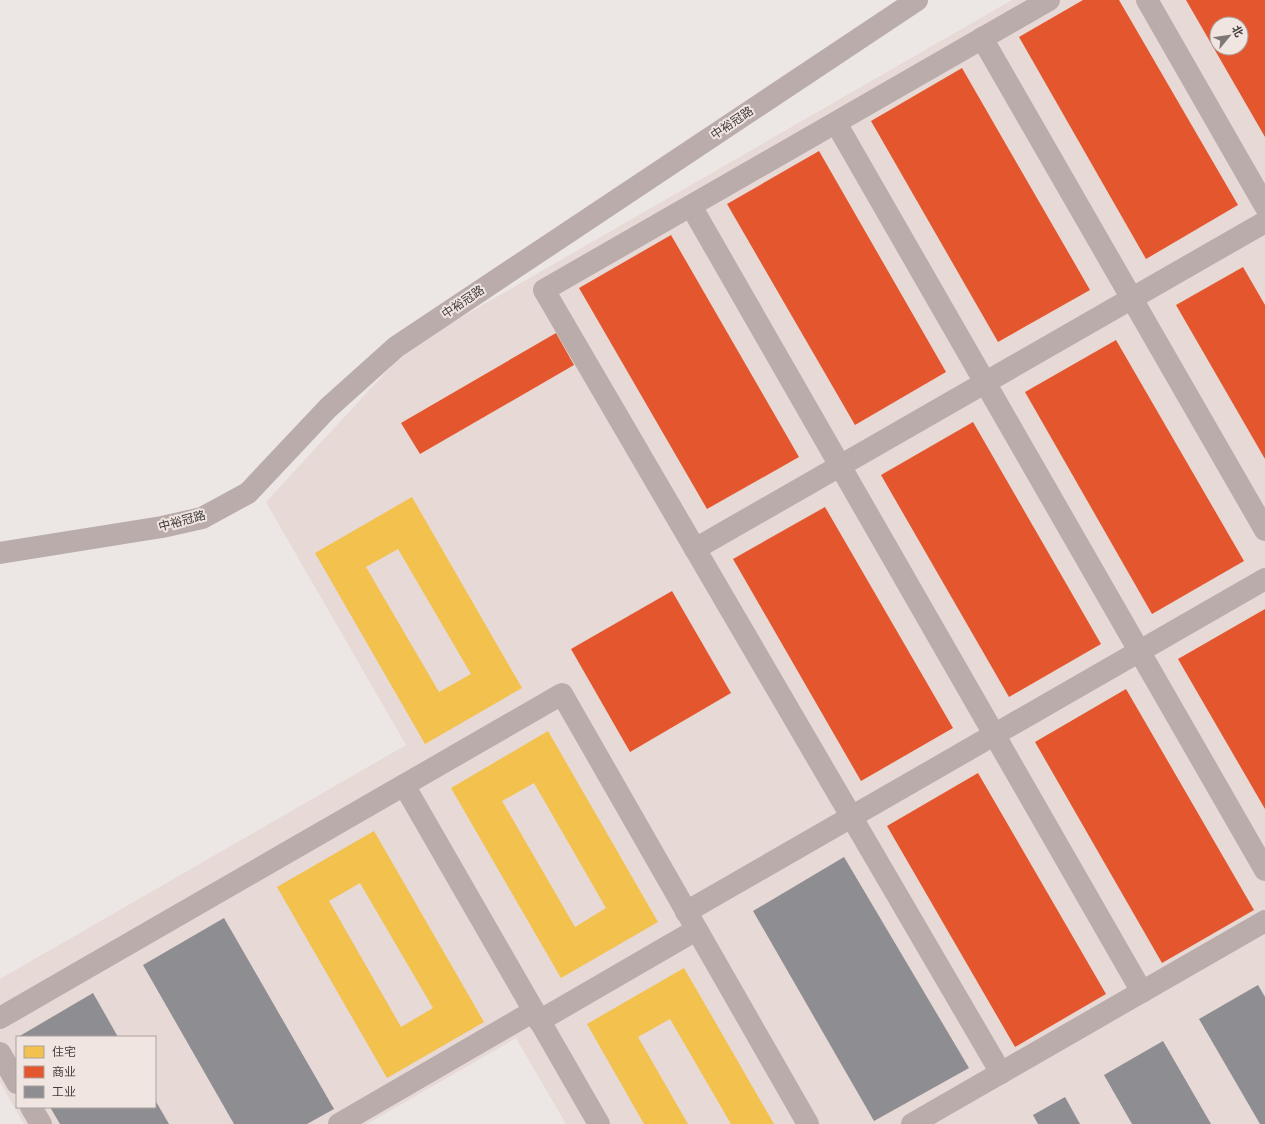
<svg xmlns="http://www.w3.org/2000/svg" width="1265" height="1124" font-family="Rubik,'Noto Sans SC',sans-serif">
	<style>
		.built { fill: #e7d9d5; fill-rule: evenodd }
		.homes { fill: #f2c14e; fill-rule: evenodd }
		.shops { fill: #e4572e; fill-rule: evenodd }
		.industry { fill: #8d8d92 }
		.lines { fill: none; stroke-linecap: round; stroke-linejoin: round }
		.minor { stroke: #b9acab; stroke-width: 22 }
		.labels { text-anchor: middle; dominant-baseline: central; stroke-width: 4; stroke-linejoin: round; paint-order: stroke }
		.street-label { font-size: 12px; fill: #403c3a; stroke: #f0e5e1 }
	</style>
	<rect width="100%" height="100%" fill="#ece6e4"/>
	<path class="built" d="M 1012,0 L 1265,0 L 1265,1124 L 566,1124 L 516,1038 L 367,1124 L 24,1124 L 0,1082 L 0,979 L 406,745 L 266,502 L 408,348 ZM 1217,24 L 1241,24 L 1241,48 L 1217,48 ZM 17,1037 L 155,1037 L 155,1107 L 17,1107 Z"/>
	<g class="homes">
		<path d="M 412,497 L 522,688 L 425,744 L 315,553 ZM 398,549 L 471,674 L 439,692 L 366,567 Z"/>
		<path d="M 548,731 L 658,922 L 561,978 L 451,788 ZM 534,783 L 606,908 L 575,927 L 502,801 Z"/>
		<path d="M 374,831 L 484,1022 L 387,1078 L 277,887 ZM 360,883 L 433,1008 L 401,1027 L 329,901 Z"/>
		<path d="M 684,968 L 774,1124 L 731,1124 L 670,1019 L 638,1037 L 688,1124 L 644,1124 L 587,1024 Z"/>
	</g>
	<g class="shops">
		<path d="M 1083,0 L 1119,0 L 1238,205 L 1146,259 L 1019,37 Z"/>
		<path d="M 1186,0 L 1265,0 L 1265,137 ZM 1217,24 L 1241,24 L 1241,48 L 1217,48 Z"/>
		<path d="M 962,68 L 1090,290 L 998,342 L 871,121 Z"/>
		<path d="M 819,151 L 946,372 L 855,425 L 727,204 Z"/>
		<path d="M 671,235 L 799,457 L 707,509 L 579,288 Z"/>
		<path d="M 1243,267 L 1265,305 L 1265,459 L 1176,305 Z"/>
		<path d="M 556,333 L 574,365 L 420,454 L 401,423 Z"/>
		<path d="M 1116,340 L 1244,561 L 1152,614 L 1025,392 Z"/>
		<path d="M 973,422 L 1101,644 L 1009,697 L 881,475 Z"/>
		<path d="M 825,507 L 953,728 L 861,781 L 733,559 Z"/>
		<path d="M 672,591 L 731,693 L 630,752 L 571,649 Z"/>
		<path d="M 1265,609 L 1265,809 L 1178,659 Z"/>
		<path d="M 1126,689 L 1254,910 L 1162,963 L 1035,742 Z"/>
		<path d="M 978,773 L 1106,994 L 1015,1047 L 887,826 Z"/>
	</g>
	<g class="industry">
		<path d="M 844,857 L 969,1068 L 874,1121 L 753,911 Z"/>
		<path d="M 224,918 L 334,1109 L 307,1124 L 234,1124 L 143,965 Z"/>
		<path d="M 1258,985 L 1265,997 L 1265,1124 L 1260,1124 L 1199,1019 Z"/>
		<path d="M 93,993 L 118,1037 L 18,1037 Z"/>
		<path d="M 1163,1041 L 1211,1124 L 1132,1124 L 1104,1075 Z"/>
		<path d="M 1065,1097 L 1080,1124 L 1038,1124 L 1033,1115 Z"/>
		<path d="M 155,1100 L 169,1124 L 60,1124 L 50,1107 L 155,1107 Z"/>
	</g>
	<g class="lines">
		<g class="minor">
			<path d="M 1147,0 L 1265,206"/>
			<path d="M 982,38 L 1265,530"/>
			<path d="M 836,123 L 1265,870"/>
			<path d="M 691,206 L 1142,992"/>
			<path d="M 695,549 L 1265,222"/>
			<path d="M 0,553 L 162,527 L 202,518 L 248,493 L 328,408 L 396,347 L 917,0"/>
			<path d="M 404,785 L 599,1124"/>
			<path d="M 686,912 L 1265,579"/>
			<path d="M 0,1018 L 562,694 L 808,1124"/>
			<path d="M 539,1021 L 696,930"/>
			<path d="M 0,1053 L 17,1083"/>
			<path d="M 1001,1073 L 544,290 L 1049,0"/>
			<path d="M 31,1107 L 41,1124"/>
			<path d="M 339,1124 L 534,1011"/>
			<path d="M 912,1124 L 1265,921"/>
		</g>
	</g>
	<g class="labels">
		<g class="street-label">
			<text transform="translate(732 123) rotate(-34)">中裕冠路</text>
			<text transform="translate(463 302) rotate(-34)">中裕冠路</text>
			<text transform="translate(182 521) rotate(-15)">中裕冠路</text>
		</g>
	</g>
	<rect x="16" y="1036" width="140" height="72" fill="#f0e5e1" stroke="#aaa19e"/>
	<rect x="24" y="1046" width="20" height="12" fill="#f2c14e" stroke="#aaa19e"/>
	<text x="52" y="1056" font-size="12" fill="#403c3a">住宅</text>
	<rect x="24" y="1066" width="20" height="12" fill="#e4572e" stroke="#aaa19e"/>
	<text x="52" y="1076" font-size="12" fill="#403c3a">商业</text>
	<rect x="24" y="1086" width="20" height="12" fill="#8d8d92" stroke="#aaa19e"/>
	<text x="52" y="1096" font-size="12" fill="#403c3a">工业</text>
	<g transform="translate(1229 36) rotate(61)"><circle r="19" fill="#f0e5e1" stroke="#aaa19e"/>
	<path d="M0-3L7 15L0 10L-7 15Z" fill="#7c7876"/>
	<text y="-6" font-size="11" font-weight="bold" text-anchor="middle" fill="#403c3a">北</text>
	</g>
</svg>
